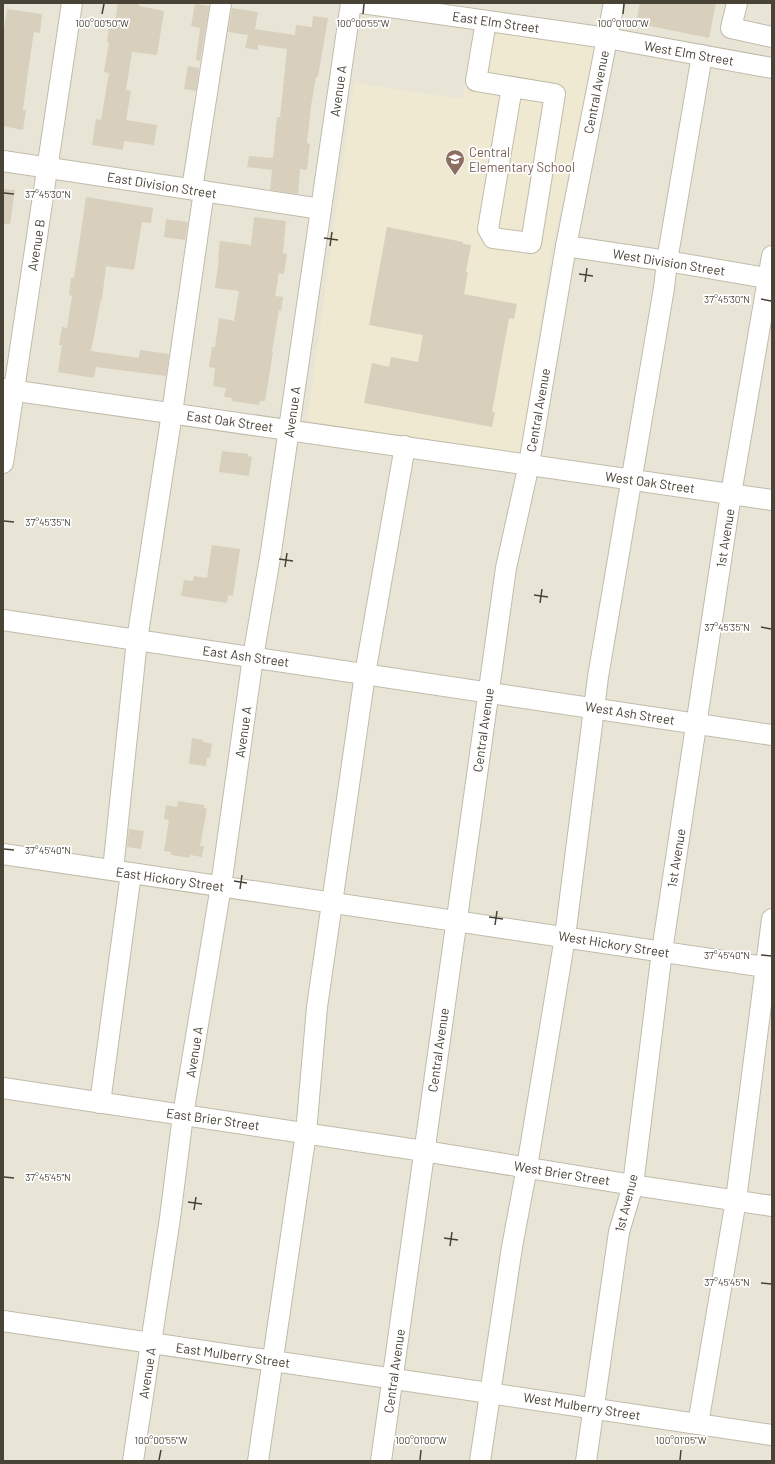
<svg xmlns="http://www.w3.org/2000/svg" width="775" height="1464" font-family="Barlow,sans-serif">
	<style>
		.residential { fill: #e9e5d6 }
		.education { fill: #efe9d1 }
		.building { fill: #d8cfbd }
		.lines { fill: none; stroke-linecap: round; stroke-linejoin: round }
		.minor-casing { stroke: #c1bbaa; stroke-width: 22 }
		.minor { stroke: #fff; stroke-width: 20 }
		.ticks { fill: none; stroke: #494336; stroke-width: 1.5 }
		.labels { text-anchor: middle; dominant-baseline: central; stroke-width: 3.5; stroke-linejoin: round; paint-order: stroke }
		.street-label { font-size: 13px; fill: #494336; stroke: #fff }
		.education-label { font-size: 13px; fill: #785e54; stroke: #fff; text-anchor: start }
		.ticks-label { font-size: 10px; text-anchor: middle; fill: #494336; stroke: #fff; stroke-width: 3.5; stroke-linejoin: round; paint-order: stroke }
	</style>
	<rect width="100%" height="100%" fill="#f5f2e8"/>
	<rect class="residential" x="3" y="3" width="769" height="1458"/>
	<path class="education" d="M 474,26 L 597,43 L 551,253 L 520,456 L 307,423 L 354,83 L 463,99 Z"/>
	<g class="building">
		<path d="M 118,3 L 139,3 L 139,6 L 164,11 L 157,55 L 132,52 L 126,90 L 131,91 L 126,120 L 157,125 L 154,145 L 124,141 L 123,150 L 92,145 L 96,119 L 101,120 L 109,73 L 104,72 L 109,42 L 107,42 L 110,20 L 115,21 Z"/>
		<path d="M 640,3 L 716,3 L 709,38 L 636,23 Z"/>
		<path d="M 195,4 L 209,6 L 200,61 L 196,60 L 200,28 L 191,26 Z"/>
		<path d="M 232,8 L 258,12 L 255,29 L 295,35 L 296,25 L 312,27 L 313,16 L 328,18 L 318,77 L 316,77 L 311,106 L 307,143 L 310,144 L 307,170 L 300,169 L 298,194 L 270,190 L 272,170 L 247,167 L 249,156 L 273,158 L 277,117 L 280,117 L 287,49 L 258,45 L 258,50 L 245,48 L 248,35 L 228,32 Z"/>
		<path d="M 7,9 L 42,14 L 40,33 L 34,32 L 30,57 L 23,110 L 26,110 L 23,130 L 3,126 L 3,36 Z"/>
		<path d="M 188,66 L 199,68 L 196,91 L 184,89 Z"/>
		<path d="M 3,189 L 15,190 L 10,224 L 3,224 Z"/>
		<path d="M 86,197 L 153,208 L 151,223 L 142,222 L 134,270 L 106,266 L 102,300 L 101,299 L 91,351 L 139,358 L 140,350 L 169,354 L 166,376 L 96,367 L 94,378 L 58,372 L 62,345 L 59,345 L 62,327 L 67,328 L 72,296 L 69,295 L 71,278 L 74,278 Z"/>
		<path d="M 254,217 L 286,221 L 283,253 L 287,254 L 284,274 L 279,273 L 275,296 L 283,297 L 281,311 L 279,310 L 272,352 L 273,352 L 265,401 L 260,401 L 259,405 L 231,401 L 232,398 L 224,397 L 226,388 L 213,386 L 215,368 L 209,367 L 212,347 L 215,347 L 219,318 L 234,321 L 239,291 L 215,288 L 219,259 L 218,258 L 220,241 L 251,245 Z"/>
		<path d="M 166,219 L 188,222 L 185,240 L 164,237 Z"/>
		<path d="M 387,227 L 463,242 L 463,244 L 471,245 L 466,272 L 468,272 L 464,294 L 517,304 L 514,319 L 509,318 L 492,412 L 495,412 L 492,427 L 364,403 L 372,363 L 389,367 L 391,357 L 418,362 L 423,335 L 369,325 Z"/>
		<path d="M 222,451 L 248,454 L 248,456 L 252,457 L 249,476 L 219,472 Z"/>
		<path d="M 212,545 L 240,549 L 233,596 L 228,595 L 227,603 L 181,596 L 184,580 L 193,581 L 194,576 L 207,578 Z"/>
		<path d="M 192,738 L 203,740 L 203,742 L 212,744 L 210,758 L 207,758 L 206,766 L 189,764 Z"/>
		<path d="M 178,801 L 204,805 L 204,808 L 207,809 L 200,846 L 204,846 L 202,857 L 190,855 L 190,858 L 171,855 L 171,852 L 164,851 L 169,820 L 164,819 L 166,805 L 177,807 Z"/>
		<path d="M 129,829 L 144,831 L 141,849 L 127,847 Z"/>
	</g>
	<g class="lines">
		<g class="minor-casing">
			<g id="minor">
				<path d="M 362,3 L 607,38 L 772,68"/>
				<path d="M 737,3 L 731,28 L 772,37"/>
				<path d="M 486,21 L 476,81 L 555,94 L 531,243 L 493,238 L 488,229 L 512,87"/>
				<path d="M 3,161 L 321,209"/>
				<path d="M 192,189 L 221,3"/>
				<path d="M 566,246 L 667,261 L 772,279"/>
				<path d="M 3,389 L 772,500"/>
				<path d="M 3,463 L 72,3"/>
				<path d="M 3,620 L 772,735"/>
				<path d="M 3,854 L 772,968"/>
				<path d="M 113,870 L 137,640 L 172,413 L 204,191"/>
				<path d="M 3,1088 L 424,1151 L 633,1185 L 772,1206"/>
				<path d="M 100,1103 L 131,873"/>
				<path d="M 3,1321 L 772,1435"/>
				<path d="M 698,1424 L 736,1200 L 772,919"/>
				<path d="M 133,1461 L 170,1218 L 183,1115 L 221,886 L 253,657 L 271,552 L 351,3"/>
				<path d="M 258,1461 L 306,1133 L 317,1007 L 365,674 L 405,446"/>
				<path d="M 381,1461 L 506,568 L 529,464 L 566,246 L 614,3"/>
				<path d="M 480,1461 L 512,1247 L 527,1167 L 565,937 L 598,677 L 664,288 L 667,261 L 702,55"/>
				<path d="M 586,1461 L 619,1232 L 633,1185 L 662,951 L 731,494 L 772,256"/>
			</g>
		</g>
		<use href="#minor" class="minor"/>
	</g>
	<path class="ticks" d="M 102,14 L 104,4M 363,14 L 364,4M 623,14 L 624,4M 4,193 L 14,194M 324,238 L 338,240M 330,246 L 332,232M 579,274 L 593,276M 585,282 L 587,268M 761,299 L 771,301M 4,521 L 14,522M 279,559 L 293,561M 285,567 L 287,553M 534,595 L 548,597M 540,603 L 542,589M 761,627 L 771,629M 4,849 L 14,850M 234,881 L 247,883M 240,889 L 242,875M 489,917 L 503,919M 495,925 L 497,911M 761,955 L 771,956M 4,1177 L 14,1178M 188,1202 L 202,1204M 194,1210 L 196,1197M 444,1238 L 458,1240M 450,1246 L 452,1232M 761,1283 L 771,1284M 159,1460 L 161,1450M 420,1460 L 421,1450M 680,1460 L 681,1450"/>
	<defs>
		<g id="school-pin" transform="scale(1)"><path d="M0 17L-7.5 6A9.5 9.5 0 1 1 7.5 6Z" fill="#8d6e63" stroke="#fff"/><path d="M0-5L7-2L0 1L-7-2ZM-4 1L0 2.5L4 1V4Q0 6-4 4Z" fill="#fff"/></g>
	</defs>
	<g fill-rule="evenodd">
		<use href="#school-pin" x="455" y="159"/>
	</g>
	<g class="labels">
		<g class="street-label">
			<text transform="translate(496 22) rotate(8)">East Elm Street</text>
			<text transform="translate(689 53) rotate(10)">West Elm Street</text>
			<text transform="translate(338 91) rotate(-82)">Avenue A</text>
			<text transform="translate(596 92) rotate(-79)">Central Avenue</text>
			<text transform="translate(162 185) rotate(9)">East Division Street</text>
			<text transform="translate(36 245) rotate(-81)">Avenue B</text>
			<text transform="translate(669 262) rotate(9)">West Division Street</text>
			<text transform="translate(538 410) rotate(-80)">Central Avenue</text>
			<text transform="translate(292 412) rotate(-82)">Avenue A</text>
			<text transform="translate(230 421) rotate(8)">East Oak Street</text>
			<text transform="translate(650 482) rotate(8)">West Oak Street</text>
			<text transform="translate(725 538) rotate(-81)">1st Avenue</text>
			<text transform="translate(246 656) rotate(8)">East Ash Street</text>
			<text transform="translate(630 713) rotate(9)">West Ash Street</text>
			<text transform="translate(483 730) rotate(-82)">Central Avenue</text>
			<text transform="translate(243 732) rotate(-82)">Avenue A</text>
			<text transform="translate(676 858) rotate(-81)">1st Avenue</text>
			<text transform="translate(170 879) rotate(8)">East Hickory Street</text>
			<text transform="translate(614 944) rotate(9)">West Hickory Street</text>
			<text transform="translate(438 1050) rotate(-82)">Central Avenue</text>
			<text transform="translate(194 1052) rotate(-81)">Avenue A</text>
			<text transform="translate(213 1119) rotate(8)">East Brier Street</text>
			<text transform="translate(562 1173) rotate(9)">West Brier Street</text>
			<text transform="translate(626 1203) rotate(-76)">1st Avenue</text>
			<text transform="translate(233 1355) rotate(8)">East Mulberry Street</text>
			<text transform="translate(394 1371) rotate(-82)">Central Avenue</text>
			<text transform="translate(147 1373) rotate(-81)">Avenue A</text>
			<text transform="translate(582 1406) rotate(9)">West Mulberry Street</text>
		</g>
		<g class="education-label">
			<text x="469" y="152">Central<tspan x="469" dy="15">Elementary School</tspan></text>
		</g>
	</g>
	<g class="ticks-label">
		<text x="102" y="27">100°00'50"W</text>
		<text x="363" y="27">100°00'55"W</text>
		<text x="623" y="27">100°01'00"W</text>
		<text x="48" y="198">37°45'30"N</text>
		<text x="727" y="303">37°45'30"N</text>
		<text x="48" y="526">37°45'35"N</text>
		<text x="727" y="631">37°45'35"N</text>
		<text x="48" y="854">37°45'40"N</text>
		<text x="727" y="959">37°45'40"N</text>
		<text x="48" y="1181">37°45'45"N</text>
		<text x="727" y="1286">37°45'45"N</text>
		<text x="161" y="1444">100°00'55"W</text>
		<text x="421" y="1444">100°01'00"W</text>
		<text x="681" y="1444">100°01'05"W</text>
	</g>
	<rect width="775" height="1464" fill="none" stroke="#494336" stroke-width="8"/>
</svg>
